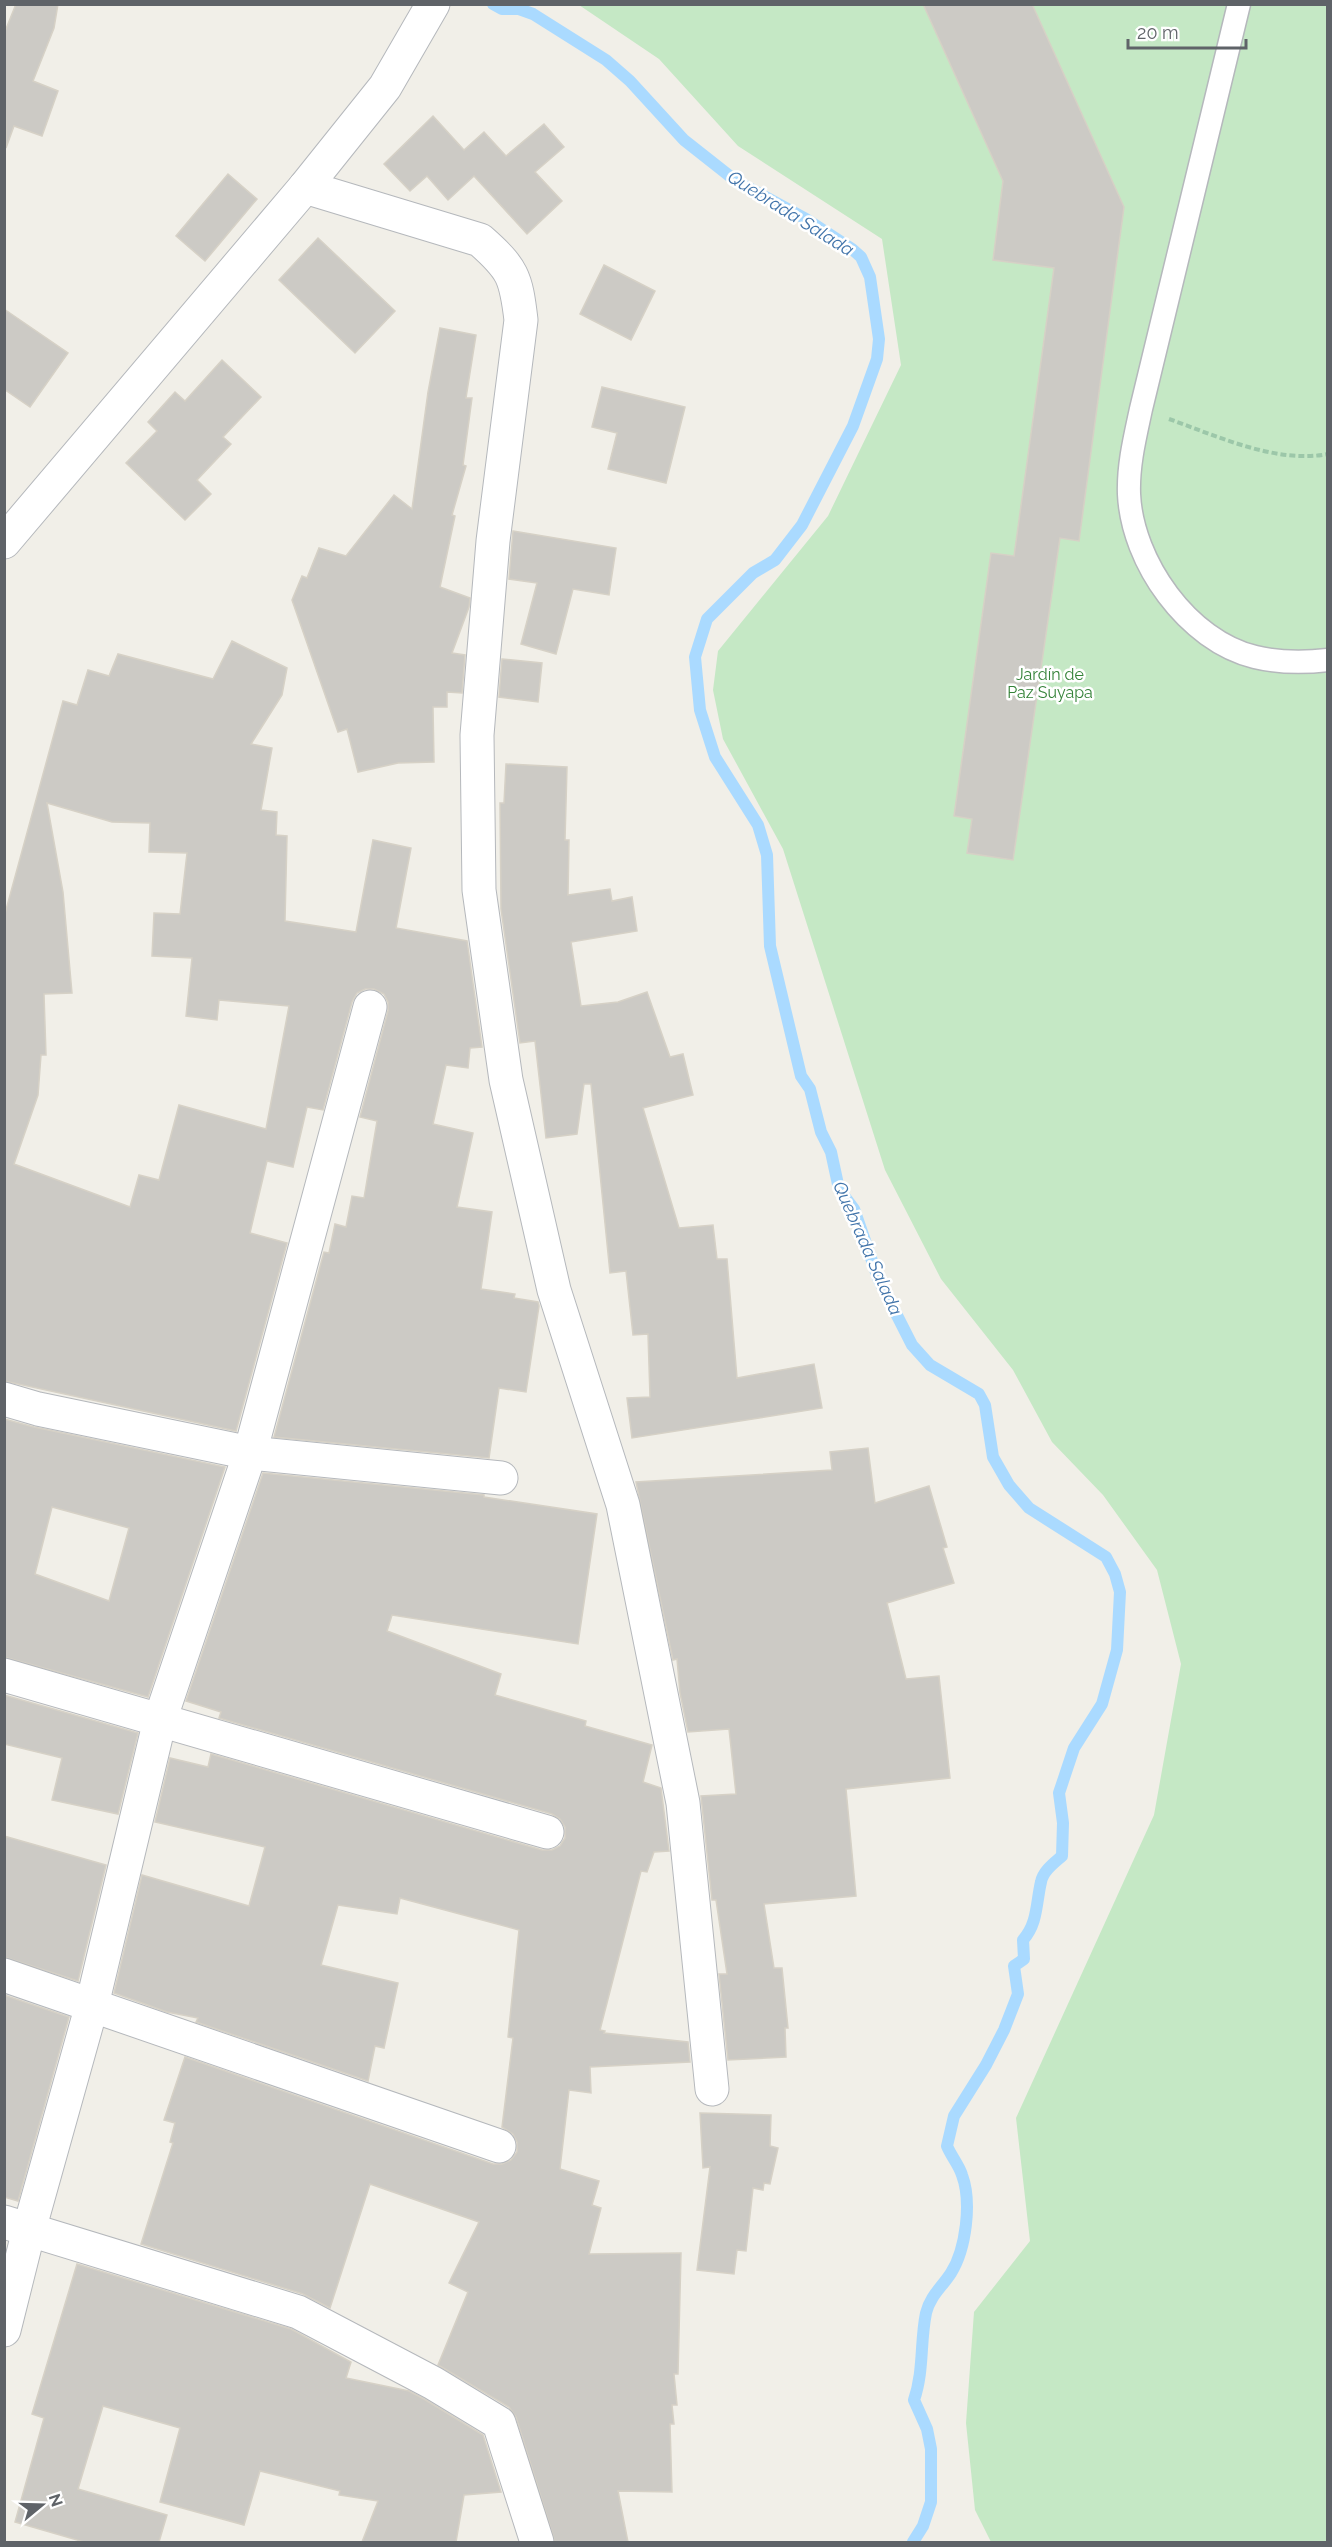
<svg xmlns="http://www.w3.org/2000/svg" width="1332" height="2547" font-family="Raleway,sans-serif">
	<style>
		.green { fill: #c5e8c5 }
		.lines { fill: none; stroke-linecap: round; stroke-linejoin: round }
		.stream { stroke: #aadaff; stroke-width: 12 }
		.building { fill: #cccac5; stroke: #d6d1c6; stroke-width: 1.5; fill-rule: evenodd }
		.service-casing { stroke: #b5b8bc; stroke-width: 25 }
		.minor-casing { stroke: #b5b8bc; stroke-width: 35 }
		.tertiary-casing { stroke: #b5b8bc; stroke-width: 35 }
		.path { stroke: #9cc7a9; stroke-width: 4; stroke-dasharray: 6 3; stroke-linecap: butt }
		.service { stroke: #fff; stroke-width: 22 }
		.minor { stroke: #fff; stroke-width: 33 }
		.tertiary { stroke: #fff; stroke-width: 33 }
		.labels { text-anchor: middle; dominant-baseline: central; stroke-width: 5; stroke-linejoin: round; paint-order: stroke }
		.park-label { font-size: 16px; fill: #348238; stroke: #fff }
		.water-label { font-size: 18px; font-style: italic; fill: #4174aa; stroke: #fff }
	</style>
	<rect width="100%" height="100%" fill="#f1efe8"/>
	<path class="green" d="M 579,5 L 1327,5 L 1327,2542 L 991,2542 L 975,2510 L 966,2423 L 974,2312 L 1030,2241 L 1016,2118 L 1154,1815 L 1181,1664 L 1157,1570 L 1103,1495 L 1052,1442 L 1013,1370 L 941,1279 L 885,1170 L 783,849 L 723,739 L 713,690 L 718,651 L 828,516 L 901,365 L 882,239 L 738,146 L 659,59 Z"/>
	<g class="lines">
		<path class="stream" d="M 493,4 L 502,9 L 519,9 L 533,14 L 606,60 L 630,81 L 684,140 L 736,181 L 806,219 L 852,249 L 861,257 L 870,277 L 879,339 L 877,359 L 853,426 L 802,525 L 775,560 L 753,573 L 707,619 L 695,657 L 700,710 L 715,757 L 758,825 L 767,855 L 770,946 L 801,1076 L 810,1089 L 821,1132 L 831,1152 L 839,1189 L 854,1209 L 878,1278 L 912,1345 L 930,1365 L 979,1394 L 985,1405 L 993,1457 L 1009,1485 L 1029,1508 L 1106,1557 L 1115,1574 L 1120,1592 L 1117,1650 L 1102,1704 L 1074,1748 L 1059,1793 L 1063,1823 L 1062,1856 C 1054,1863 1043,1871 1041,1882 C 1036,1903 1038,1923 1023,1940 L 1024,1959 L 1014,1966 L 1018,1994 L 1004,2030 L 986,2065 L 954,2116 L 947,2146 C 951,2156 959,2165 962,2175 C 972,2202 966,2249 951,2273 C 942,2287 930,2296 926,2313 C 920,2342 924,2371 914,2400 L 927,2429 L 931,2449 L 931,2502 L 923,2526 L 913,2542"/>
	</g>
	<g class="building">
		<path d="M 16,4 L 58,4 L 54,28 L 33,81 L 58,91 L 42,136 L 14,126 L 6,148 L 4,34 Z"/>
		<path d="M 923,4 L 1032,4 L 1124,207 L 1079,541 L 1060,538 L 1013,860 L 967,853 L 972,819 L 954,816 L 991,553 L 1014,556 L 1054,268 L 993,260 L 1003,181 Z"/>
		<path d="M 433,116 L 464,150 L 484,132 L 506,156 L 544,124 L 564,147 L 535,172 L 562,201 L 527,234 L 474,176 L 448,200 L 427,176 L 410,191 L 384,164 Z"/>
		<path d="M 228,174 L 257,199 L 205,261 L 176,236 Z"/>
		<path d="M 318,238 L 395,311 L 355,353 L 279,280 Z"/>
		<path d="M 604,265 L 655,291 L 631,340 L 580,314 Z"/>
		<path d="M 4,309 L 68,353 L 30,407 L 4,389 Z"/>
		<path d="M 440,328 L 476,335 L 466,398 L 472,398 L 463,465 L 466,466 L 452,515 L 455,516 L 440,587 L 470,598 L 469,607 L 452,653 L 465,655 L 462,693 L 447,692 L 447,707 L 433,707 L 434,762 L 398,763 L 358,772 L 347,729 L 338,732 L 292,600 L 302,576 L 307,578 L 319,548 L 346,556 L 394,495 L 412,509 L 428,392 Z"/>
		<path d="M 222,360 L 261,397 L 223,437 L 231,444 L 197,480 L 211,494 L 185,520 L 126,463 L 157,431 L 148,422 L 175,392 L 185,401 Z"/>
		<path d="M 602,387 L 685,407 L 666,483 L 608,469 L 617,433 L 592,427 Z"/>
		<path d="M 513,531 L 616,548 L 609,595 L 573,589 L 556,654 L 521,644 L 537,583 L 509,579 Z"/>
		<path d="M 232,641 L 287,668 L 282,695 L 251,744 L 272,748 L 261,810 L 277,812 L 276,835 L 287,836 L 285,921 L 356,932 L 373,840 L 411,848 L 396,928 L 467,941 L 482,1047 L 470,1048 L 468,1068 L 446,1065 L 433,1124 L 473,1133 L 457,1207 L 492,1212 L 481,1289 L 515,1294 L 514,1298 L 538,1302 L 539,1306 L 526,1392 L 499,1388 L 489,1458 L 274,1437 L 324,1252 L 329,1253 L 335,1224 L 346,1227 L 352,1196 L 364,1198 L 377,1121 L 360,1117 L 388,1011 L 388,1002 L 384,994 L 374,989 L 365,989 L 357,993 L 352,1002 L 323,1110 L 307,1107 L 293,1167 L 267,1161 L 250,1233 L 287,1243 L 236,1431 L 4,1381 L 4,917 L 63,701 L 77,705 L 88,670 L 109,676 L 118,654 L 213,679 ZM 47,803 L 112,822 L 150,823 L 149,852 L 187,853 L 180,914 L 154,913 L 152,956 L 192,958 L 186,1016 L 217,1020 L 219,1000 L 289,1006 L 266,1129 L 179,1105 L 159,1180 L 139,1175 L 130,1207 L 14,1164 L 38,1095 L 41,1055 L 46,1055 L 44,994 L 72,993 L 63,892 Z"/>
		<path d="M 502,659 L 542,663 L 538,702 L 499,697 Z"/>
		<path d="M 506,764 L 567,767 L 565,840 L 569,840 L 568,895 L 610,889 L 612,901 L 632,897 L 637,931 L 571,942 L 581,1006 L 618,1002 L 647,992 L 670,1057 L 683,1054 L 693,1095 L 643,1108 L 679,1228 L 713,1225 L 717,1259 L 727,1259 L 737,1378 L 814,1364 L 822,1408 L 632,1438 L 627,1398 L 650,1397 L 648,1334 L 633,1335 L 626,1271 L 610,1273 L 591,1084 L 584,1084 L 577,1134 L 546,1138 L 535,1041 L 520,1043 L 501,909 L 500,803 L 504,803 Z"/>
		<path d="M 4,1419 L 34,1427 L 225,1467 L 148,1697 L 4,1657 ZM 52,1507 L 129,1528 L 109,1601 L 35,1574 Z"/>
		<path d="M 868,1448 L 875,1503 L 929,1486 L 947,1547 L 943,1548 L 954,1583 L 887,1603 L 906,1679 L 939,1676 L 950,1778 L 846,1789 L 856,1896 L 764,1904 L 774,1968 L 782,1968 L 788,2028 L 785,2028 L 786,2057 L 728,2060 L 719,1974 L 727,1974 L 716,1900 L 712,1900 L 701,1796 L 736,1794 L 729,1729 L 688,1732 L 680,1693 L 677,1659 L 673,1660 L 636,1482 L 832,1470 L 830,1452 Z"/>
		<path d="M 263,1473 L 484,1495 L 484,1497 L 597,1514 L 578,1644 L 392,1615 L 387,1631 L 501,1674 L 495,1695 L 586,1721 L 585,1726 L 652,1745 L 643,1782 L 661,1788 L 669,1851 L 654,1852 L 647,1872 L 641,1871 L 600,2030 L 605,2031 L 604,2033 L 688,2042 L 690,2062 L 590,2067 L 591,2093 L 569,2090 L 560,2169 L 599,2181 L 592,2205 L 601,2208 L 589,2254 L 681,2253 L 678,2374 L 674,2374 L 677,2405 L 672,2405 L 674,2424 L 670,2424 L 672,2492 L 618,2491 L 628,2542 L 555,2542 L 516,2417 L 509,2407 L 438,2365 L 468,2292 L 449,2283 L 479,2222 L 370,2184 L 330,2308 L 303,2294 L 141,2244 L 173,2143 L 170,2142 L 175,2123 L 164,2120 L 185,2057 L 493,2164 L 502,2164 L 511,2160 L 517,2152 L 517,2142 L 513,2134 L 502,2127 L 513,2038 L 508,2037 L 519,1930 L 400,1898 L 397,1914 L 338,1905 L 321,1965 L 398,1983 L 384,2048 L 375,2046 L 368,2081 L 196,2022 L 198,2018 L 167,2012 L 114,1993 L 142,1875 L 249,1906 L 265,1847 L 155,1822 L 170,1758 L 208,1767 L 211,1754 L 542,1850 L 552,1850 L 560,1846 L 565,1838 L 565,1827 L 560,1819 L 552,1814 L 219,1718 L 221,1712 L 186,1701 Z"/>
		<path d="M 4,1695 L 138,1733 L 118,1814 L 52,1800 L 62,1758 L 4,1744 Z"/>
		<path d="M 4,1836 L 106,1865 L 78,1981 L 4,1957 Z"/>
		<path d="M 4,1995 L 69,2017 L 18,2201 L 4,2197 Z"/>
		<path d="M 700,2113 L 771,2115 L 770,2146 L 778,2148 L 770,2184 L 764,2183 L 763,2190 L 753,2188 L 746,2251 L 737,2250 L 734,2274 L 697,2270 L 710,2167 L 703,2168 Z"/>
		<path d="M 77,2264 L 291,2329 L 351,2362 L 346,2378 L 409,2391 L 424,2399 L 483,2435 L 501,2492 L 464,2495 L 456,2542 L 362,2542 L 378,2501 L 339,2495 L 340,2491 L 260,2471 L 244,2525 L 160,2502 L 180,2428 L 103,2406 L 78,2489 L 167,2515 L 159,2542 L 84,2542 L 15,2522 L 44,2418 L 32,2414 Z"/>
	</g>
	<g class="lines">
		<g class="service-casing">
			<path id="service" d="M 1239,4 L 1141,409 C 1135,437 1128,465 1129,494 C 1132,562 1188,641 1255,657 C 1280,663 1303,663 1328,660"/>
		</g>
		<g class="minor-casing">
			<g id="minor">
				<path d="M 305,187 L 480,240 C 513,269 516,277 521,320 L 493,541 L 477,735 L 479,890 L 506,1080 L 554,1290 L 623,1505 L 683,1803 L 712,2089"/>
				<path d="M 4,1399 L 38,1409 L 250,1453 L 501,1478"/>
				<path d="M 4,1675 L 547,1832"/>
				<path d="M 4,1975 L 499,2146"/>
				<path d="M 4,2222 L 298,2312 L 433,2383 L 499,2423 L 537,2542"/>
				<path d="M 4,2330 L 29,2230 L 92,2005 L 160,1720 L 250,1453 L 370,1007"/>
			</g>
		</g>
		<g class="tertiary-casing">
			<path id="tertiary" d="M 4,542 L 305,187 L 385,87 L 433,4"/>
		</g>
		<path class="path" d="M 1169,419 C 1217,436 1276,464 1328,454"/>
		<use href="#service" class="service"/>
		<use href="#minor" class="minor"/>
		<use href="#tertiary" class="tertiary"/>
	</g>
	<g class="labels">
		<g class="park-label">
			<text x="1050" y="674">Jardín de<tspan x="1050" dy="18">Paz Suyapa</tspan></text>
		</g>
		<g class="water-label">
			<text transform="translate(791 213) rotate(32)">Quebrada Salada</text>
			<text transform="translate(868 1248) rotate(66)">Quebrada Salada</text>
		</g>
	</g>
	<rect width="1332" height="2547" fill="none" stroke="#5f6368" stroke-width="12"/>
	<g transform="translate(42 2505) rotate(71)" stroke="#ffffff" stroke-width="4.5" paint-order="stroke">
	<path d="M0-4.5L10 22L0 15L-10 22Z" fill="#5f6368"/>
	<text y="-9" font-size="16" font-weight="bold" text-anchor="middle" fill="#5f6368">N</text>
	</g>
	<path d="M1128 39v9h118v-9" fill="none" stroke="#5f6368" stroke-width="3"/>
	<text x="1137" y="39" font-size="18" fill="#5f6368" stroke="#ffffff" stroke-width="4.5" paint-order="stroke">20 m</text>
</svg>
